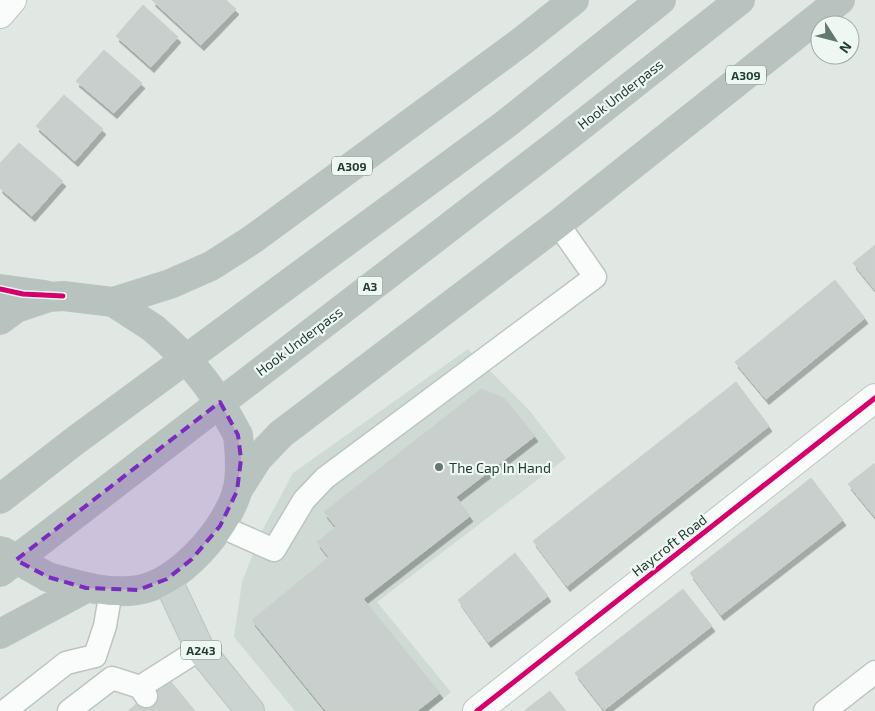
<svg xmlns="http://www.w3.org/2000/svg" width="875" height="711" font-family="'Exo 2',sans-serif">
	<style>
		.built { fill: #cfdad4 }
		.building { fill: #c9cfcc; stroke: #cad1cd; filter: url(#shadow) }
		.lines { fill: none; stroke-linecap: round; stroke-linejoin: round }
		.lane-casing { stroke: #bec5c1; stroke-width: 25 }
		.street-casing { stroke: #bec5c1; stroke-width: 30 }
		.primary-casing { stroke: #bbc5c1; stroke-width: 30 }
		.highway-casing { stroke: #bbc5c1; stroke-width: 30 }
		.lane { stroke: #fafcfb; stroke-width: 22 }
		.street { stroke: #fafcfb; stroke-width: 28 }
		.primary { stroke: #ccd4d1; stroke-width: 28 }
		.highway { stroke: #b8c2bf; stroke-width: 28 }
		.highway-bridge-casing { stroke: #bbc5c1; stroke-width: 30; stroke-linecap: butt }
		.highway-bridge { stroke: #b8c2bf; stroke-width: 28 }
		.cycleway-casing { stroke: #eff7f3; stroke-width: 8 }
		.cycleway { stroke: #d6006c; stroke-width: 5 }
		.marked { fill: #7b2cbf; fill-opacity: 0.2; stroke: #7b2cbf; stroke-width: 4; stroke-dasharray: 10 6; stroke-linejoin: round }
		.poi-dot { fill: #637870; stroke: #eff7f3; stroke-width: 2 }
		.labels { text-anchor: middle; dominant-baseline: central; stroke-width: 4.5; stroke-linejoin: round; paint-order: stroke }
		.shield { fill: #eff7f3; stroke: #5d746c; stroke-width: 1 }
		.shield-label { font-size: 12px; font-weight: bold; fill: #1f3c32 }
		.street-label { font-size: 14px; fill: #1f3c32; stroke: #eff7f3 }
		.poi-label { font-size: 14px; fill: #1f3c32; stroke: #eff7f3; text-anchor: start }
	</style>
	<defs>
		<filter id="shadow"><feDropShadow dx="3" dy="5.5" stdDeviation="0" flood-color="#0004"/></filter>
	</defs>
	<rect width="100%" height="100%" fill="#e1e8e4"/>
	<path class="built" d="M 468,349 L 530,411 L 566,458 L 377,602 L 451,692 L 429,711 L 295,711 L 234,637 L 242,582 L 262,531 L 293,473 Z"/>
	<g class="building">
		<path d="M 152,0 L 226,0 L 236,9 L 201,45 Z"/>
		<path d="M 143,5 L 178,37 L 151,67 L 116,36 Z"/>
		<path d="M 104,50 L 142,83 L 114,113 L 76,81 Z"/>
		<path d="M 64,95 L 103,129 L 75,161 L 36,126 Z"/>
		<path d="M 19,143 L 63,181 L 32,216 L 0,188 L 0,163 Z"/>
		<path d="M 875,245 L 875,290 L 853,263 Z"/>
		<path d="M 835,280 L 865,318 L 766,399 L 735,362 Z"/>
		<path d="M 736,382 L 769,426 L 567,586 L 533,541 Z"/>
		<path d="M 481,389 L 504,398 L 535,436 L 456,497 L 470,516 L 362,600 L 317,542 L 336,527 L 324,512 Z"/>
		<path d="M 875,463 L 875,517 L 848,484 Z"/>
		<path d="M 811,478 L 843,520 L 721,615 L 690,573 Z"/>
		<path d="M 515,553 L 548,596 L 488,642 L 458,600 Z"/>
		<path d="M 329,557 L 440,693 L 417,711 L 326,711 L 252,620 Z"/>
		<path d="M 683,589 L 712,626 L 604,710 L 575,673 Z"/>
		<path d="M 168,678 L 195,711 L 128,711 L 146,696 Z"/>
		<path d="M 550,691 L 566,711 L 524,711 Z"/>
	</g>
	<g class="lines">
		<g class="lane-casing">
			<g id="lane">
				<path d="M 220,526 L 274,550 L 304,500 L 325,478 L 595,277 L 558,224"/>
				<path d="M 95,656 L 105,626 L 111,591"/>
				<path d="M 140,687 L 200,649"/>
				<path d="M 5,711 L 66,663 L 95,656"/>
				<path d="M 69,711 L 112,678 L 140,687 L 146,696"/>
				<path d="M 825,711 L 875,672"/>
			</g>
		</g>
		<g class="street-casing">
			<g id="street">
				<path d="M 0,14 L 12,0"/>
				<path d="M 477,711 L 875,398"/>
			</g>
		</g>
		<g class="primary-casing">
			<path id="primary" d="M 167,579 L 200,649 L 250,711"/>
		</g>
		<g class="highway-casing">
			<g id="highway">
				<path d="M 0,289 L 45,295"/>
				<path d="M 113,302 L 170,284 L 211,266 L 253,239 L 521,42 L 574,0"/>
				<path d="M 0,320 L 16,308 L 49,297 L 63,296 L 113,302 L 153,328"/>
				<path d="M 237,491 L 258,458 L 281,434 L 558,224 L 840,0"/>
				<path d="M 0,499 L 76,440 L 507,123 L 661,0"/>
				<path d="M 0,572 L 564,139 L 740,0"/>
				<path d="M 48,577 C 77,585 107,595 138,590 C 179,583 225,531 237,492 C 242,474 240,453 238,435"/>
				<path d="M 0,634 L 86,588"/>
			</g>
		</g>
		<use href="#lane" class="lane"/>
		<use href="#street" class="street"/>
		<use href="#primary" class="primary"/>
		<use href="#highway" class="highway"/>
		<g class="highway-bridge-casing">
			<g id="highway-bridge">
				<path d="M 153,328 C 193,362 214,390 238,435"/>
				<path d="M 0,550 L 48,577"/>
			</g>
		</g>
		<use href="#highway-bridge" class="highway-bridge"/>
		<g class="cycleway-casing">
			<g id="cycleway">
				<path d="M 0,289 L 23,294 L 63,296"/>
				<path d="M 477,711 L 875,398"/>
			</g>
		</g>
		<use href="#cycleway" class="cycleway"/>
	</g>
	<path class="marked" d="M 220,402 L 238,435 L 241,459 L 237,491 L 220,526 L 192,559 L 167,579 L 138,590 L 86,588 L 48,577 L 16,560 Z"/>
	<circle class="poi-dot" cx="439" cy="467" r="5"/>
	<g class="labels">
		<g class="shield">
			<rect x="726" y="65.5" width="40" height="19" rx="4"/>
			<rect x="332" y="156.5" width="40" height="19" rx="4"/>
			<rect x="357.5" y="276.5" width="25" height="19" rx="4"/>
			<rect x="181" y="640.5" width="40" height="19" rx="4"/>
		</g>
		<g class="shield-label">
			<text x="746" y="75">A309</text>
			<text x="352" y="166">A309</text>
			<text x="370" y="286">A3</text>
			<text x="201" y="650">A243</text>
		</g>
		<g class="street-label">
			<text transform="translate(620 94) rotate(-38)">Hook Underpass</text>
			<text transform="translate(299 341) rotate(-37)">Hook Underpass</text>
			<text transform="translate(669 545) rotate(-38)">Haycroft Road</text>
		</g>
		<g class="poi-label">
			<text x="449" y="467">The Cap In Hand</text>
		</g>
	</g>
	<g transform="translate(835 40) rotate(126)"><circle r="24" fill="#eff7f3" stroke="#9caca6"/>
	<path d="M0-4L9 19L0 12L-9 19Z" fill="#637870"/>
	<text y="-8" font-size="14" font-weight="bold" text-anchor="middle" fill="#1f3c32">N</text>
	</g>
</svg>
